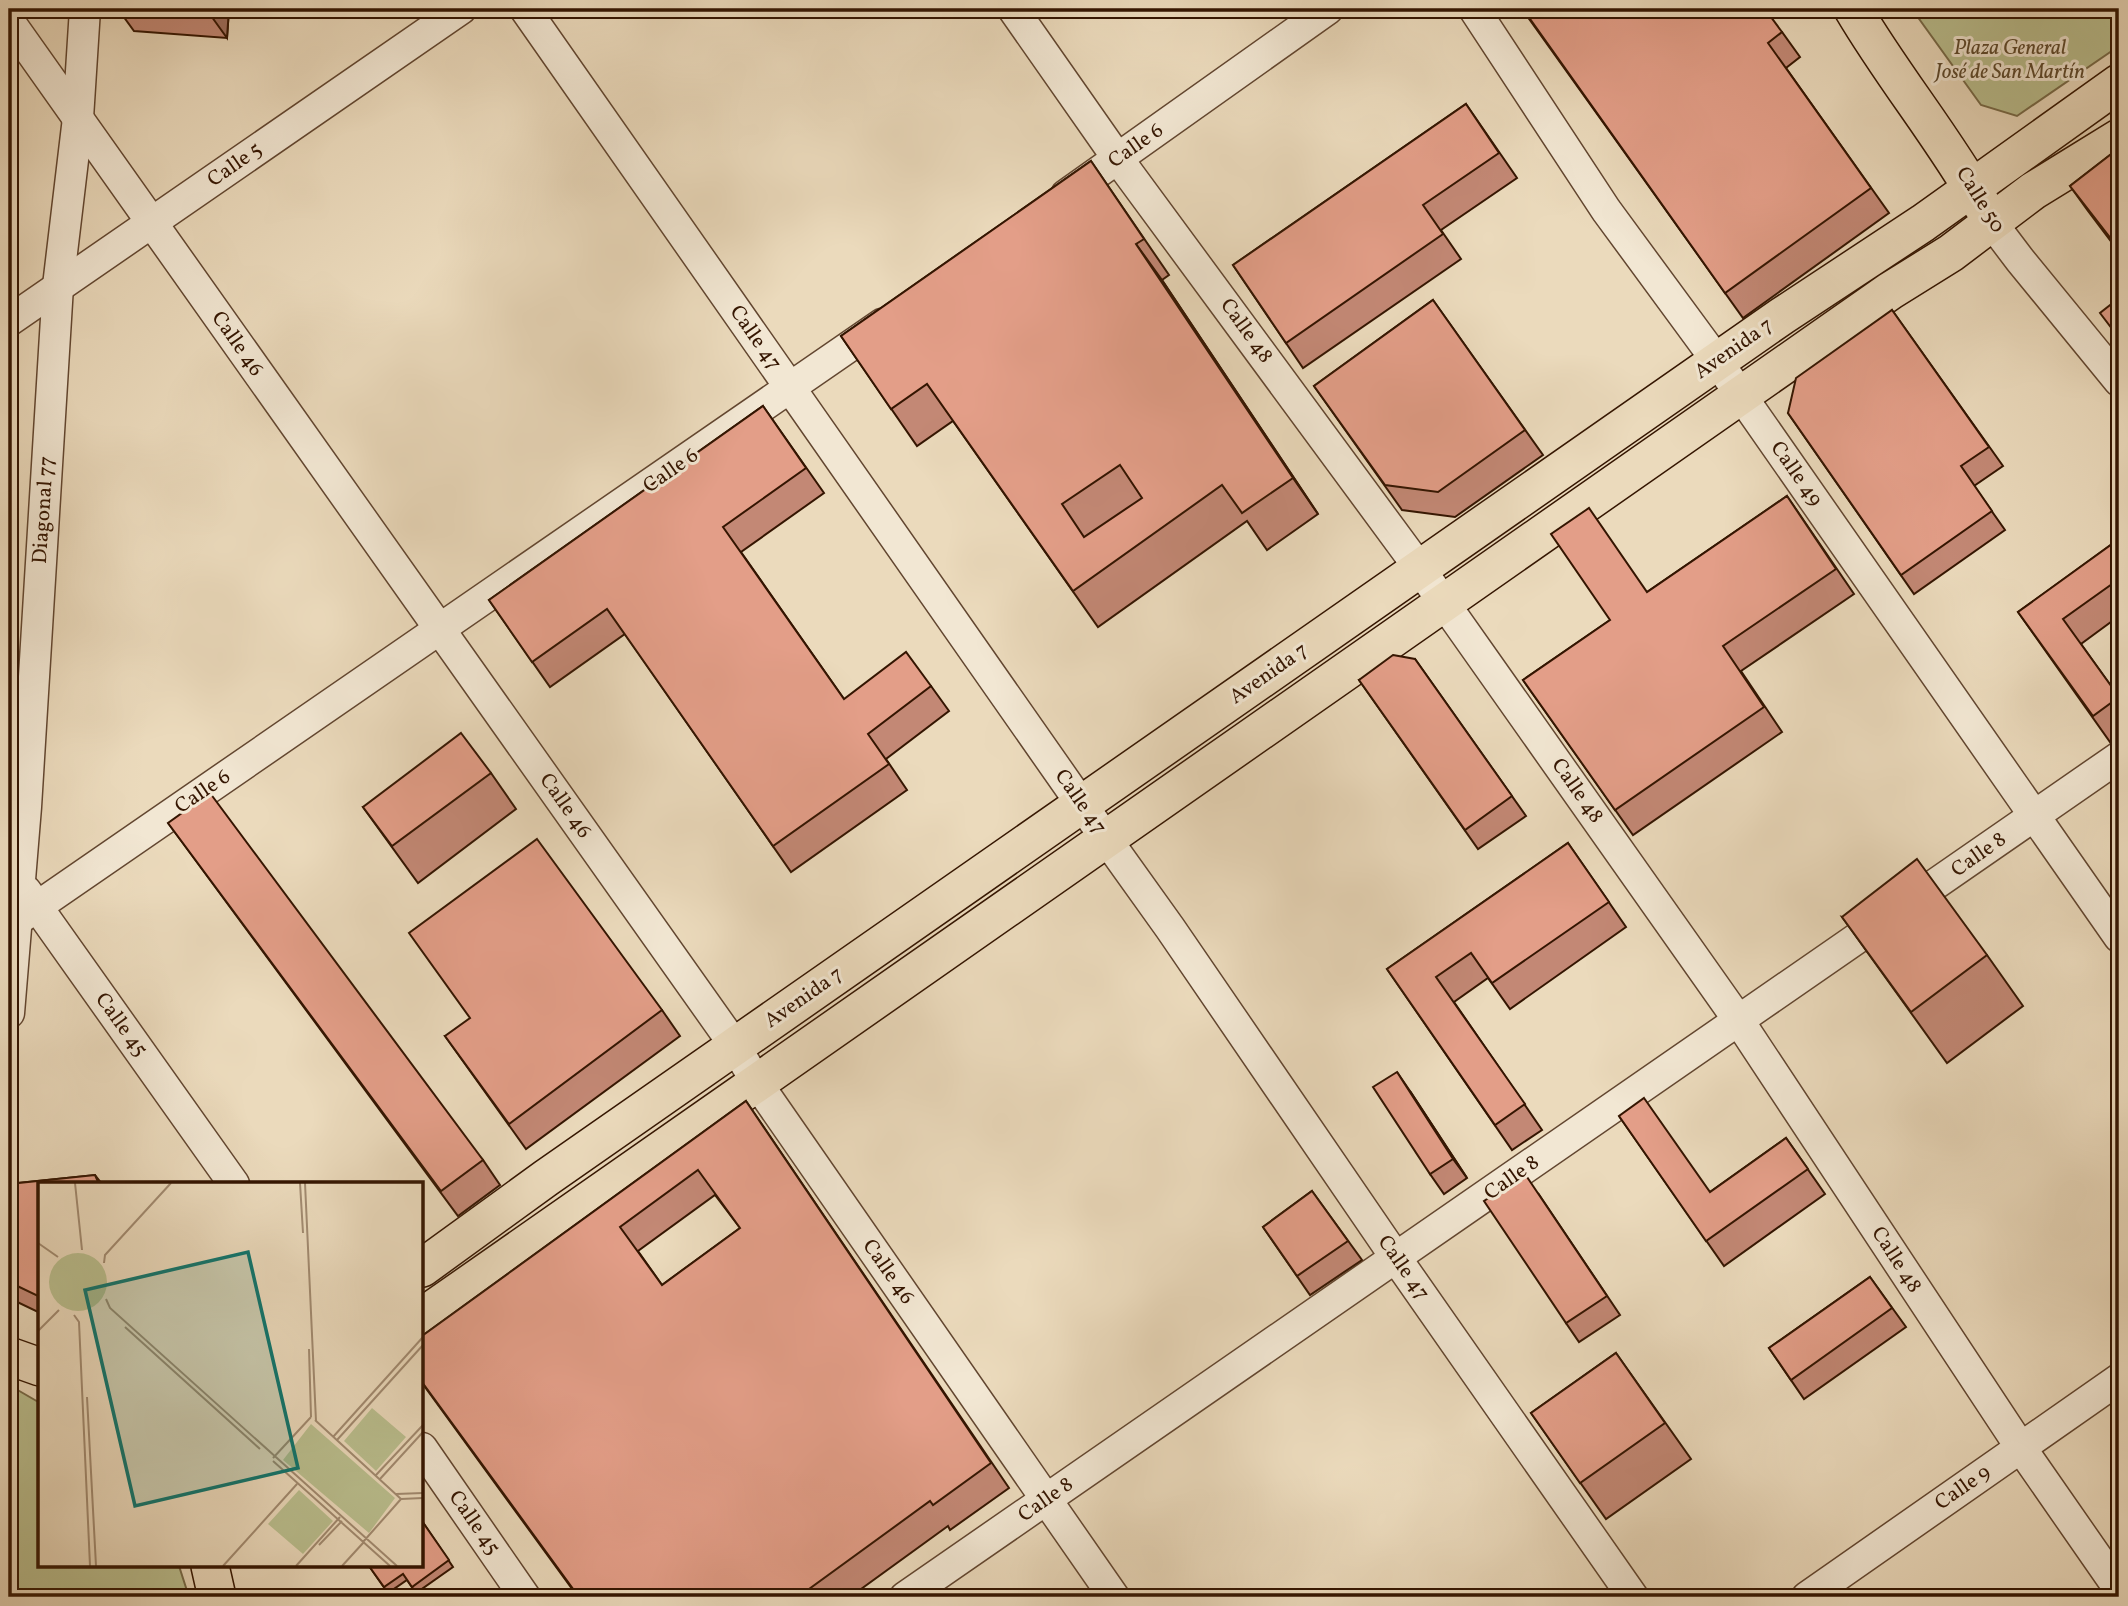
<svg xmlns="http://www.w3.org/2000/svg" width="2128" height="1606" font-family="Vollkorn,serif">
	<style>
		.green { fill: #babf8f; stroke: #776a48; stroke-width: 2 }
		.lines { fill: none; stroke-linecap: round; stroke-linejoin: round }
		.minor-casing { stroke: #624630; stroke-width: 33 }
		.major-casing { stroke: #341501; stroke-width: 40 }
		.minor { stroke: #f2e7d3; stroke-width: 30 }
		.major { stroke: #ebdabc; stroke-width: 37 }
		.wall { fill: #c38875; stroke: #341501; stroke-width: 2; fill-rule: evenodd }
		.shaded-wall { fill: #9f6f5f; stroke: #341501; stroke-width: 2 }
		.building { fill: #e39e88; stroke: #341501; stroke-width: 2; fill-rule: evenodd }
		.labels { text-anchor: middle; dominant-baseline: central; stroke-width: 6; stroke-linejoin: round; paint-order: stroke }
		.park-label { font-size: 21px; font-style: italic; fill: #5c482c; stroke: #f2e7d3 }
		.street-label { font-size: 21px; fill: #341501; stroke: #f2e7d3 }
		.inset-road { fill: none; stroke: #a28b71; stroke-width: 2 }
		.view { fill: #0f766e; fill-opacity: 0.15; stroke: #0f766e; stroke-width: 3.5 }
		.inset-edge { fill: none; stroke: #341501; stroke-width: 3.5 }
	</style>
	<rect width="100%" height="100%" fill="#ebdabc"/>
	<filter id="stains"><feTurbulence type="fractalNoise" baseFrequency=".00286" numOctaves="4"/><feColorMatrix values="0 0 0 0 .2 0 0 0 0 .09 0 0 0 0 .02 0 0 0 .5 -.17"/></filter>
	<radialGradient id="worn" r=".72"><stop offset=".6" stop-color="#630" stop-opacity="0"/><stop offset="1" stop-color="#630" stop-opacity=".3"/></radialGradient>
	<g class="green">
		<path d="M 1912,9 L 2119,9 L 2119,46 L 2017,116 L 1981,105 Z"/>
		<path d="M 9,1385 L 40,1403 L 40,1566 L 179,1566 L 189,1597 L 9,1597 Z"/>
	</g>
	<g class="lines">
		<g class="minor-casing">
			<g id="minor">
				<path d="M 525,9 L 1082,805 L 1170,928 L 1396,1258 L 1633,1597"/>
				<path d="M 1013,9 L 1118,159 L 1420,569 L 1739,1021 L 2021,1448 L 2119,1589"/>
				<path d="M 1474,9 L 1606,210 L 1717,361 L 2119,937"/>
				<path d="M 9,21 L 735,1046 L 757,1083 L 1114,1597"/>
				<path d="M 1066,195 L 1328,9"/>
				<path d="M 1992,223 L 2020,260 L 2119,381"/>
				<path d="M 9,321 L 461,9"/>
				<path d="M 26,891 L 234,1184"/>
				<path d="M 9,926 L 882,324"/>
				<path d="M 9,1013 L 26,807 L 58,286 L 78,118 L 85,9"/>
				<path d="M 422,1448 L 525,1597"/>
				<path d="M 905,1597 L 2119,757"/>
				<path d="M 1807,1597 L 2119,1379"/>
			</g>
		</g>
		<g class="major-casing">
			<g id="major">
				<path d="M 1853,9 C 1893,77 1944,138 1983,207"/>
				<path d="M 422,1268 L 546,1178 L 1782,316 L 1923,223 L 2119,83"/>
				<path d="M 422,1317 L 1890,291 L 1951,253 L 2033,191 L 2119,138"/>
				<path d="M 9,1356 L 40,1367"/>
				<path d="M 210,1566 L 217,1597"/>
			</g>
		</g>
		<use href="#minor" class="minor"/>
		<use href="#major" class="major"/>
	</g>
	<g class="wall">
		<path d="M 118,9 L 229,9 L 227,38 L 134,31 Z"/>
		<path d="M 1522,9 L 1782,32 L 1800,57 L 1786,68 L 1889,213 L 1743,318 Z"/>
		<path d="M 1466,104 L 1517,178 L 1441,230 L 1461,259 L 1303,368 L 1233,265 Z"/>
		<path d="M 2119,148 L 2119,252 L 2088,211 L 2070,186 Z"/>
		<path d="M 1091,161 L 1169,275 L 1162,280 L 1318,514 L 1267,550 L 1247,521 L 1098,627 L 953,421 L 917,446 L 841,336 Z"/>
		<path d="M 1433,300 L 1543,455 L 1455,517 L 1402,510 L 1314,386 Z"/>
		<path d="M 1892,310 L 2003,466 L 1974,486 L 2005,530 L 1914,594 L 1788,413 Z"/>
		<path d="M 763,406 L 824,493 L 741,552 L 844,699 L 931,686 L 949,711 L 886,759 L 907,790 L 791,872 L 625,634 L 550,687 L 489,600 Z"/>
		<path d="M 1787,496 L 1854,594 L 1741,671 L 1782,732 L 1633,835 L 1523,680 L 1610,620 L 1647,592 Z"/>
		<path d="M 2119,539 L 2119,616 L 2081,644 L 2119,697 L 2119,735 L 2110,742 L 2018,612 Z"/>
		<path d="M 1415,659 L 1526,816 L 1478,849 L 1359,680 Z"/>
		<path d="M 491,773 L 516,809 L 418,883 L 363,807 Z"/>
		<path d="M 168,823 L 483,1160 L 500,1185 L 458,1216 Z"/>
		<path d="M 1568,843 L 1626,927 L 1510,1009 L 1488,978 L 1454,1002 L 1542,1130 L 1512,1150 L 1387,969 Z"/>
		<path d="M 1842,917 L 1987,955 L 2023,1006 L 1947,1063 Z"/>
		<path d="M 662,1010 L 680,1036 L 526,1149 L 445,1036 Z"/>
		<path d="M 1410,1091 L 1467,1178 L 1444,1194 L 1430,1174 Z"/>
		<path d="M 746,1101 L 1009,1488 L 950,1530 L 948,1526 L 850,1597 L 578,1597 L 422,1383 L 422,1336 ZM 715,1195 L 740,1228 L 662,1285 L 638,1251 Z"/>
		<path d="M 1619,1116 L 1710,1192 L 1786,1138 L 1825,1194 L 1724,1266 Z"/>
		<path d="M 95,1175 L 102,1184 L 40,1184 L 40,1313 L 9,1298 L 9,1184 Z"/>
		<path d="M 1312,1191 L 1362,1260 L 1310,1295 L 1263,1227 Z"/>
		<path d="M 1538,1193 L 1620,1315 L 1579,1342 L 1566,1323 Z"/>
		<path d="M 1870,1277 L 1906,1327 L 1804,1399 L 1769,1348 Z"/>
		<path d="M 1616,1353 L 1691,1459 L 1606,1519 L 1531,1413 Z"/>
		<path d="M 422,1521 L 453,1567 L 416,1593 L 407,1580 L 388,1593 L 369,1566 Z"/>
	</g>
	<g class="shaded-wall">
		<path d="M 209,9 L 229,9 L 227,38 L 209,13 Z"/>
		<path d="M 1136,244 L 1162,280 L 1318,514 L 1293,478 Z"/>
		<path d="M 1397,1072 L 1410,1091 L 1467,1178 L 1453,1159 Z"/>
	</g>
	<g class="building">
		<path d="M 150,9 L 209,9 L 209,13 Z"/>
		<path d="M 1523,9 L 1765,9 L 1782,32 L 1768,43 L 1871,188 L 1725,293 Z"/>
		<path d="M 1466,104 L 1499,153 L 1423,205 L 1443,234 L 1286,343 L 1233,265 Z"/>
		<path d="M 2119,148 L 2119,249 L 2070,186 Z"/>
		<path d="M 1091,161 L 1144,239 L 1136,244 L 1293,478 L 1242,513 L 1222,485 L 1073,591 L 927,384 L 891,409 L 841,336 ZM 1120,465 L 1142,498 L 1084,537 L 1062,504 Z"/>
		<path d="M 2119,298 L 2119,338 L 2100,313 Z"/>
		<path d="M 1433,300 L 1525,430 L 1438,492 L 1385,485 L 1314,386 Z"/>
		<path d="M 1892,310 L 1989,447 L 1961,466 L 1992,511 L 1901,575 L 1788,413 L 1796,378 Z"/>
		<path d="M 763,406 L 806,468 L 723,527 L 844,699 L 906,652 L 931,686 L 868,734 L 889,764 L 773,846 L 607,609 L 532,662 L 489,600 Z"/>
		<path d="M 1787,496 L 1836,569 L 1723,646 L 1764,707 L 1615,810 L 1523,680 L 1610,620 L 1551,534 L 1589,508 L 1647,592 Z"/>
		<path d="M 2119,539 L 2119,579 L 2063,619 L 2119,697 L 2093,716 L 2018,612 Z"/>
		<path d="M 1393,655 L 1415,659 L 1512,796 L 1465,830 L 1359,680 Z"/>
		<path d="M 461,733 L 491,773 L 392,846 L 363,807 Z"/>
		<path d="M 210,793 L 483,1160 L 441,1191 L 168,823 Z"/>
		<path d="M 537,839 L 662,1010 L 509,1124 L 445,1036 L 470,1018 L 409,933 Z"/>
		<path d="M 1568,843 L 1609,902 L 1492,983 L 1471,953 L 1436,977 L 1525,1104 L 1495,1125 L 1387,969 Z"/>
		<path d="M 1917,859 L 1987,955 L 1911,1012 L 1842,917 Z"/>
		<path d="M 1397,1072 L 1453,1159 L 1430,1174 L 1373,1087 Z"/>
		<path d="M 1644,1098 L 1710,1192 L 1786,1138 L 1808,1169 L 1706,1241 L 1619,1116 Z"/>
		<path d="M 746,1101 L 991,1463 L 933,1505 L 930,1501 L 798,1597 L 579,1597 L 422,1382 L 422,1336 ZM 698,1170 L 740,1228 L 662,1285 L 620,1227 Z"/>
		<path d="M 1525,1174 L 1607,1296 L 1566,1323 L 1484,1201 Z"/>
		<path d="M 95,1175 L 99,1184 L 40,1184 L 40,1297 L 9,1282 L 9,1184 Z"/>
		<path d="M 1312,1191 L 1348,1241 L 1297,1276 L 1263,1227 Z"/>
		<path d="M 1870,1277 L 1892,1308 L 1791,1380 L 1769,1348 Z"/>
		<path d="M 1616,1353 L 1665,1423 L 1580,1483 L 1531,1413 Z"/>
		<path d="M 422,1521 L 449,1560 L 412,1587 L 403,1574 L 384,1587 L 369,1566 L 422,1566 Z"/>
	</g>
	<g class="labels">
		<g class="park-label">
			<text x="2010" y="48">Plaza General<tspan x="2010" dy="24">José de San Martín</tspan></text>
		</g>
		<g class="street-label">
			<text transform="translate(1136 146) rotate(-35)">Calle 6</text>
			<text transform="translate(235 165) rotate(-35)">Calle 5</text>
			<text transform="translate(1980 200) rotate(58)">Calle 50</text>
			<text transform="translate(1246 331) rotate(54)">Calle 48</text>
			<text transform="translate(755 338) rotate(55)">Calle 47</text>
			<text transform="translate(237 344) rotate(55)">Calle 46</text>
			<text transform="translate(1734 349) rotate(-35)">Avenida 7</text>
			<text transform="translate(671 471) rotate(-35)">Calle 6</text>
			<text transform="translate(1796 474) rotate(55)">Calle 49</text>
			<text transform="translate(44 510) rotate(-86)">Diagonal 77</text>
			<text transform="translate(1269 674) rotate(-35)">Avenida 7</text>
			<text transform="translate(1577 791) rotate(55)">Calle 48</text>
			<text transform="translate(203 792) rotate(-34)">Calle 6</text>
			<text transform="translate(1080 802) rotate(55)">Calle 47</text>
			<text transform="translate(565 806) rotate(55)">Calle 46</text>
			<text transform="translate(1979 855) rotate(-35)">Calle 8</text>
			<text transform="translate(804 998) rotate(-35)">Avenida 7</text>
			<text transform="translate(121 1025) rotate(54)">Calle 45</text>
			<text transform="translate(1512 1178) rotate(-35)">Calle 8</text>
			<text transform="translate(1896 1260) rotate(57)">Calle 48</text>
			<text transform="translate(1403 1268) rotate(55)">Calle 47</text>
			<text transform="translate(888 1272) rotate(55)">Calle 46</text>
			<text transform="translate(1963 1488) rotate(-35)">Calle 9</text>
			<text transform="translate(1046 1500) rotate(-35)">Calle 8</text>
			<text transform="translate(474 1523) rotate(55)">Calle 45</text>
		</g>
	</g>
	<g transform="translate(38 1182)">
		<rect width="385" height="385" fill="#ebdabc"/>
		<path d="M11 100a29 29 0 1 1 58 0a29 29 0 1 1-58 0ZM 334,226 L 368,255 L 338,289 L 306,259 ZM 273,242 L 357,316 L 331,351 L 245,278 ZM 261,308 L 295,339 L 265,372 L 230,342 Z" fill="#babf8f"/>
		<path class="inset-road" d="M 37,1 L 44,68M 262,1 L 265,51M 267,1 L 278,239M 0,61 L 20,75M 66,81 L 67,73 L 133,1M 68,117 L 72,126 L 359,384M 36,133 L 41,140 L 52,384M 87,145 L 222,267M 0,149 L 21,128M 271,167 L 273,235M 49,215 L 58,384M 277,238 L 363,317M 295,255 L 385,155M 299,258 L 385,163M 235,276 L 273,235M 235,279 L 352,384M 338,293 L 385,243M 342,297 L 385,250M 358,312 L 385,311M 363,317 L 385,316M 325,360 L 363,317M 281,363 L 304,339M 185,384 L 259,302M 258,384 L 302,335M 304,384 L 325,361"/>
		<path class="view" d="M 210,70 L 260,286 L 97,324 L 47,108 Z"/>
		<rect width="385" height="385" class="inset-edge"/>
	</g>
	<rect width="2128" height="1606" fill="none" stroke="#ebdabc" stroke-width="35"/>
	<rect x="10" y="10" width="2107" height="1585" fill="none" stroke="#341501" stroke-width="3.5"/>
	<rect x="18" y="18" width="2093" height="1571" fill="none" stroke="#341501" stroke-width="2"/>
	<rect width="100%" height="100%" filter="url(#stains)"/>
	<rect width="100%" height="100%" fill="url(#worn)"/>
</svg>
